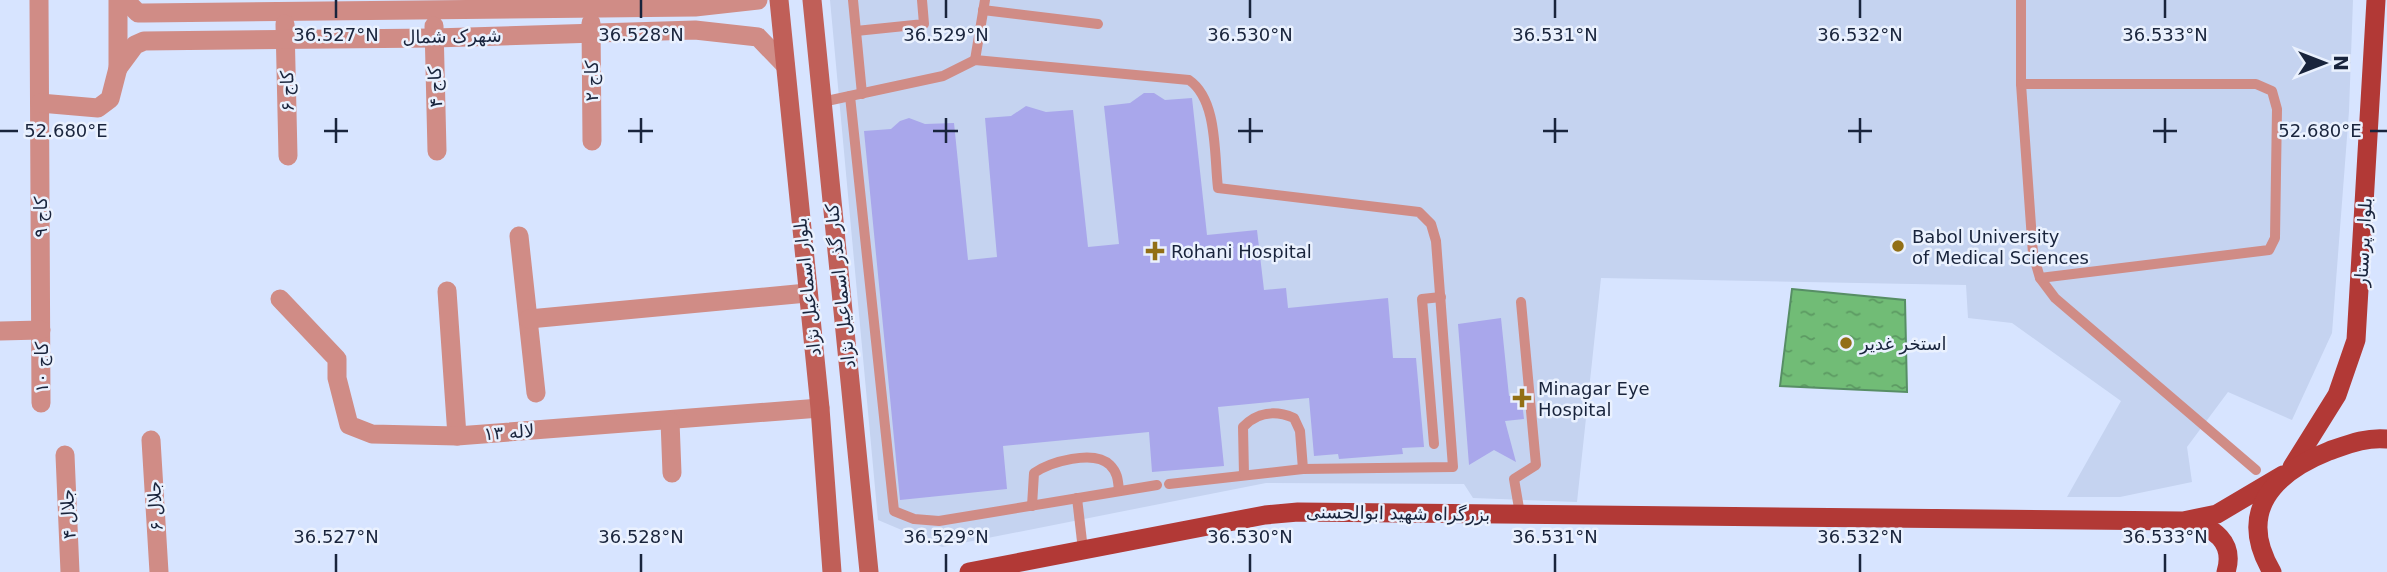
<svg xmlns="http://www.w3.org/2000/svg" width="2387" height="572" font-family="'DejaVu Sans',Vazirmatn,sans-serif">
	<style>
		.built { fill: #c5d3f0 }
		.water { fill: url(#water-ripples); stroke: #578e65; stroke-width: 2 }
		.building { fill: #a9a7eb }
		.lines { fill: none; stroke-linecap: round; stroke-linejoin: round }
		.service { stroke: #d08c86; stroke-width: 10 }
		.minor { stroke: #d08c86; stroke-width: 19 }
		.secondary { stroke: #c05f58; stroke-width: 19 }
		.primary { stroke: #b23936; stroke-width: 19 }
		.ticks { fill: none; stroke: #19243c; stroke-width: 2.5 }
		.poi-dot { fill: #926f16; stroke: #eaf1fe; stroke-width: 2.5 }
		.labels { text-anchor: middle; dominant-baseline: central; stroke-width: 5; stroke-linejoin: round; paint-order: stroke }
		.street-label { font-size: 18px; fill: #19243c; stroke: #eaf1fe }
		.poi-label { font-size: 18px; fill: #19243c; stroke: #eaf1fe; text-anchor: start }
		.ticks-label { font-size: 18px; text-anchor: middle; fill: #19243c; stroke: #eaf1fe; stroke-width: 5; stroke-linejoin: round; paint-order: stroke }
	</style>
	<defs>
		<pattern id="water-ripples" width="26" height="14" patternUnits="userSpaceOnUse" patternTransform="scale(1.75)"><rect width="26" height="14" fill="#71bc76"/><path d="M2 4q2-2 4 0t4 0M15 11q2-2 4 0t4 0" fill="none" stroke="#5c9962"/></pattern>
	</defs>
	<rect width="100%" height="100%" fill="#d7e4ff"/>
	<path class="built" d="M 830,0 L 2353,0 L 2349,111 L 2332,333 L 2292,420 L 2228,392 L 2187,447 L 2192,482 L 2120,497 L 2067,497 L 2121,401 L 2012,323 L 1968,318 L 1966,285 L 1601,278 L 1577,502 L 1473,498 L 1464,484 L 1266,483 L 942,547 L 878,520 Z"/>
	<path class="water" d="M 1792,289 L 1905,300 L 1907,392 L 1780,386 Z"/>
	<g class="building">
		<path d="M 1144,93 L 1154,93 L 1165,100 L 1192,98 L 1207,235 L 1257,230 L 1264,290 L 1286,288 L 1288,308 L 1388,298 L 1393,358 L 1416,358 L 1424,447 L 1402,448 L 1403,454 L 1339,459 L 1338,454 L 1314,456 L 1309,398 L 1218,407 L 1224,466 L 1152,472 L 1149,432 L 1003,446 L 1007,489 L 900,500 L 864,131 L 891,129 L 900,121 L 909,118 L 925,124 L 954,123 L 968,260 L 997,257 L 985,118 L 1011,116 L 1026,106 L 1046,112 L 1073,110 L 1088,247 L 1119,244 L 1104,106 L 1130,103 Z"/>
		<path d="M 1501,318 L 1509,396 L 1521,394 L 1524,419 L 1505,421 L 1516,462 L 1494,450 L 1469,465 L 1458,324 Z"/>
	</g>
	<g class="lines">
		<g class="service">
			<path d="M 853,0 L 862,94"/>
			<path d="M 2021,0 L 2021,84 L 2033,254 L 2040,278 L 2055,298 L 2256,470"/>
			<path d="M 983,10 L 1098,24"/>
			<path d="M 856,31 L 924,24 L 922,0"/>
			<path d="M 975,60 L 985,0"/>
			<path d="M 2021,84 L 2256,84 L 2272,91 L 2277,109 L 2275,238 L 2269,250 L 2040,278"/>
			<path d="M 850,96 L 894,511 L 914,519 L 939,521 L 1157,485"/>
			<path d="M 822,102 L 943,76 L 975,60 L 1189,80 C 1218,100 1214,155 1218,188 L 1419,212 L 1431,224 L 1436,241 L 1453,467 L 1303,469 L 1169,484"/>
			<path d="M 1434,444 L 1422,299 L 1441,297"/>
			<path d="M 1244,475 L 1243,427 C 1257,412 1275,410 1294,418 L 1300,431 L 1303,469"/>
			<path d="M 1077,498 L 1083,550"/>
			<path d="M 1032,506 L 1034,473 C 1050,462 1094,449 1110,465 C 1118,473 1118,481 1119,491"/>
			<path d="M 1520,514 L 1514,479 L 1536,465 L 1521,302"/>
		</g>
		<g class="minor">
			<path d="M 39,0 L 41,403"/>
			<path d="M 125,0 L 138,13 L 145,13 L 695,7 L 758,0"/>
			<path d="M 591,23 L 592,141"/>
			<path d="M 285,24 L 288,156"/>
			<path d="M 434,26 L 437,151"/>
			<path d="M 118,68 L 135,45 L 144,41 L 434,38 L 695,30 L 758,37 L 785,65"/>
			<path d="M 40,103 L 98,108 L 110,99 L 118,68 L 118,0"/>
			<path d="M 519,236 L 536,393"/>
			<path d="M 447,291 L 457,436"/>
			<path d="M 280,299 L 337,359 L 337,378 L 349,425 L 372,434 L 457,436 L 820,408"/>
			<path d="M 529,319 L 807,293"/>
			<path d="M 0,331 L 41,330"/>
			<path d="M 670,421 L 672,473"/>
			<path d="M 151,440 L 159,572"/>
			<path d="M 65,455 L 70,572"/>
		</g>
		<g class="secondary">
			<path d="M 779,0 L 820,408 L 832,572"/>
			<path d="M 812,0 L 869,572"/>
		</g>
		<g class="primary">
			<path d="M 2292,467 L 2337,395 L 2356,340 L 2376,0"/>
			<path d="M 2186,523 C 2214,525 2235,543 2226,572"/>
			<path d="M 969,572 L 1265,515 L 1298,512 L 2183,521 L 2217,514 L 2283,475"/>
			<path d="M 2272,572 C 2236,511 2274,473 2329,451 C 2349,444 2366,437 2387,439"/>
		</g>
	</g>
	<path class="ticks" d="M 336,0 L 336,18M 641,0 L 641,18M 946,0 L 946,18M 1250,0 L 1250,18M 1555,0 L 1555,18M 1860,0 L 1860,18M 2165,0 L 2165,18M 336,118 L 336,143M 641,118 L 641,143M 946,118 L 946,143M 1250,118 L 1250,143M 1555,118 L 1555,143M 1860,118 L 1860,143M 2165,118 L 2165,143M 0,131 L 18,131M 324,131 L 348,131M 628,131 L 653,131M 933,131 L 958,131M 1238,131 L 1263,131M 1543,131 L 1568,131M 1848,131 L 1872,131M 2153,131 L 2177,131M 2370,131 L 2387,131M 336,554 L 336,572M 641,554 L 641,572M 946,554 L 946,572M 1250,554 L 1250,572M 1555,554 L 1555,572M 1860,554 L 1860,572M 2165,554 L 2165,572"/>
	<g class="poi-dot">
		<circle cx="1898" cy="246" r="7"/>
		<path d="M1151.5 240.5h7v7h7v7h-7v7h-7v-7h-7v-7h7z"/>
		<circle cx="1846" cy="343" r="7"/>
		<path d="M1518.5 387.5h7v7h7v7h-7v7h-7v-7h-7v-7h7z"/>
	</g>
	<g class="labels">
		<g class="street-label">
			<text transform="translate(452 36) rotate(-1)">شهرک شمال</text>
			<text transform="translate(591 81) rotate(-90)">کاج ۲</text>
			<text transform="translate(435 87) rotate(-92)">کاج ۴</text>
			<text transform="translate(287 91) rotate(-91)">کاج ۶</text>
			<text transform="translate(40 217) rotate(-90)">کاج ۹</text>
			<text transform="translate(2363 242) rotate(-87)">بلوار پرستار</text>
			<text transform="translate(840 286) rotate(-96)">کنار گذر اسماعیل نژاد</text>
			<text transform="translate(807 287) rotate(-96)">بلوار اسماعیل نژاد</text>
			<text transform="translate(41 367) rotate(-90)">کاج ۱۰</text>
			<text transform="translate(509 432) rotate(-4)">لاله ۱۳</text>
			<text transform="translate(155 506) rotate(-93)">جلال ۶</text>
			<text transform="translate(1398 513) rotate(1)">بزرگراه شهید ابوالحسنی</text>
			<text transform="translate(68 514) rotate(-93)">جلال ۴</text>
		</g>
		<g class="poi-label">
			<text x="1912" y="236">Babol University<tspan x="1912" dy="21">of Medical Sciences</tspan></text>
			<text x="1171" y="251">Rohani Hospital</text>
			<text x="1860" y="343">استخر غدیر</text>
			<text x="1538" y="388">Minagar Eye<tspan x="1538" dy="21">Hospital</tspan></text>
		</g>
	</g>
	<g class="ticks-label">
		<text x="336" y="41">36.527°N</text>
		<text x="641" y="41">36.528°N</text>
		<text x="946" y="41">36.529°N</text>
		<text x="1250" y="41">36.530°N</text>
		<text x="1555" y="41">36.531°N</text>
		<text x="1860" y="41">36.532°N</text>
		<text x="2165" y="41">36.533°N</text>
		<text x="2320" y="137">52.680°E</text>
		<text x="66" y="137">52.680°E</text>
		<text x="336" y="543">36.527°N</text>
		<text x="641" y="543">36.528°N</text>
		<text x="946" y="543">36.529°N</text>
		<text x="1250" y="543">36.530°N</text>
		<text x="1555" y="543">36.531°N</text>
		<text x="1860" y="543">36.532°N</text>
		<text x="2165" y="543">36.533°N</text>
	</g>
	<g transform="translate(2324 63) rotate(90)" stroke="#eaf1fe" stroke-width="5" paint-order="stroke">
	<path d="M0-5L12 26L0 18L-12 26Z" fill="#19243c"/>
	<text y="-10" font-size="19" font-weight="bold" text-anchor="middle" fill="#19243c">N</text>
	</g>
</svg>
